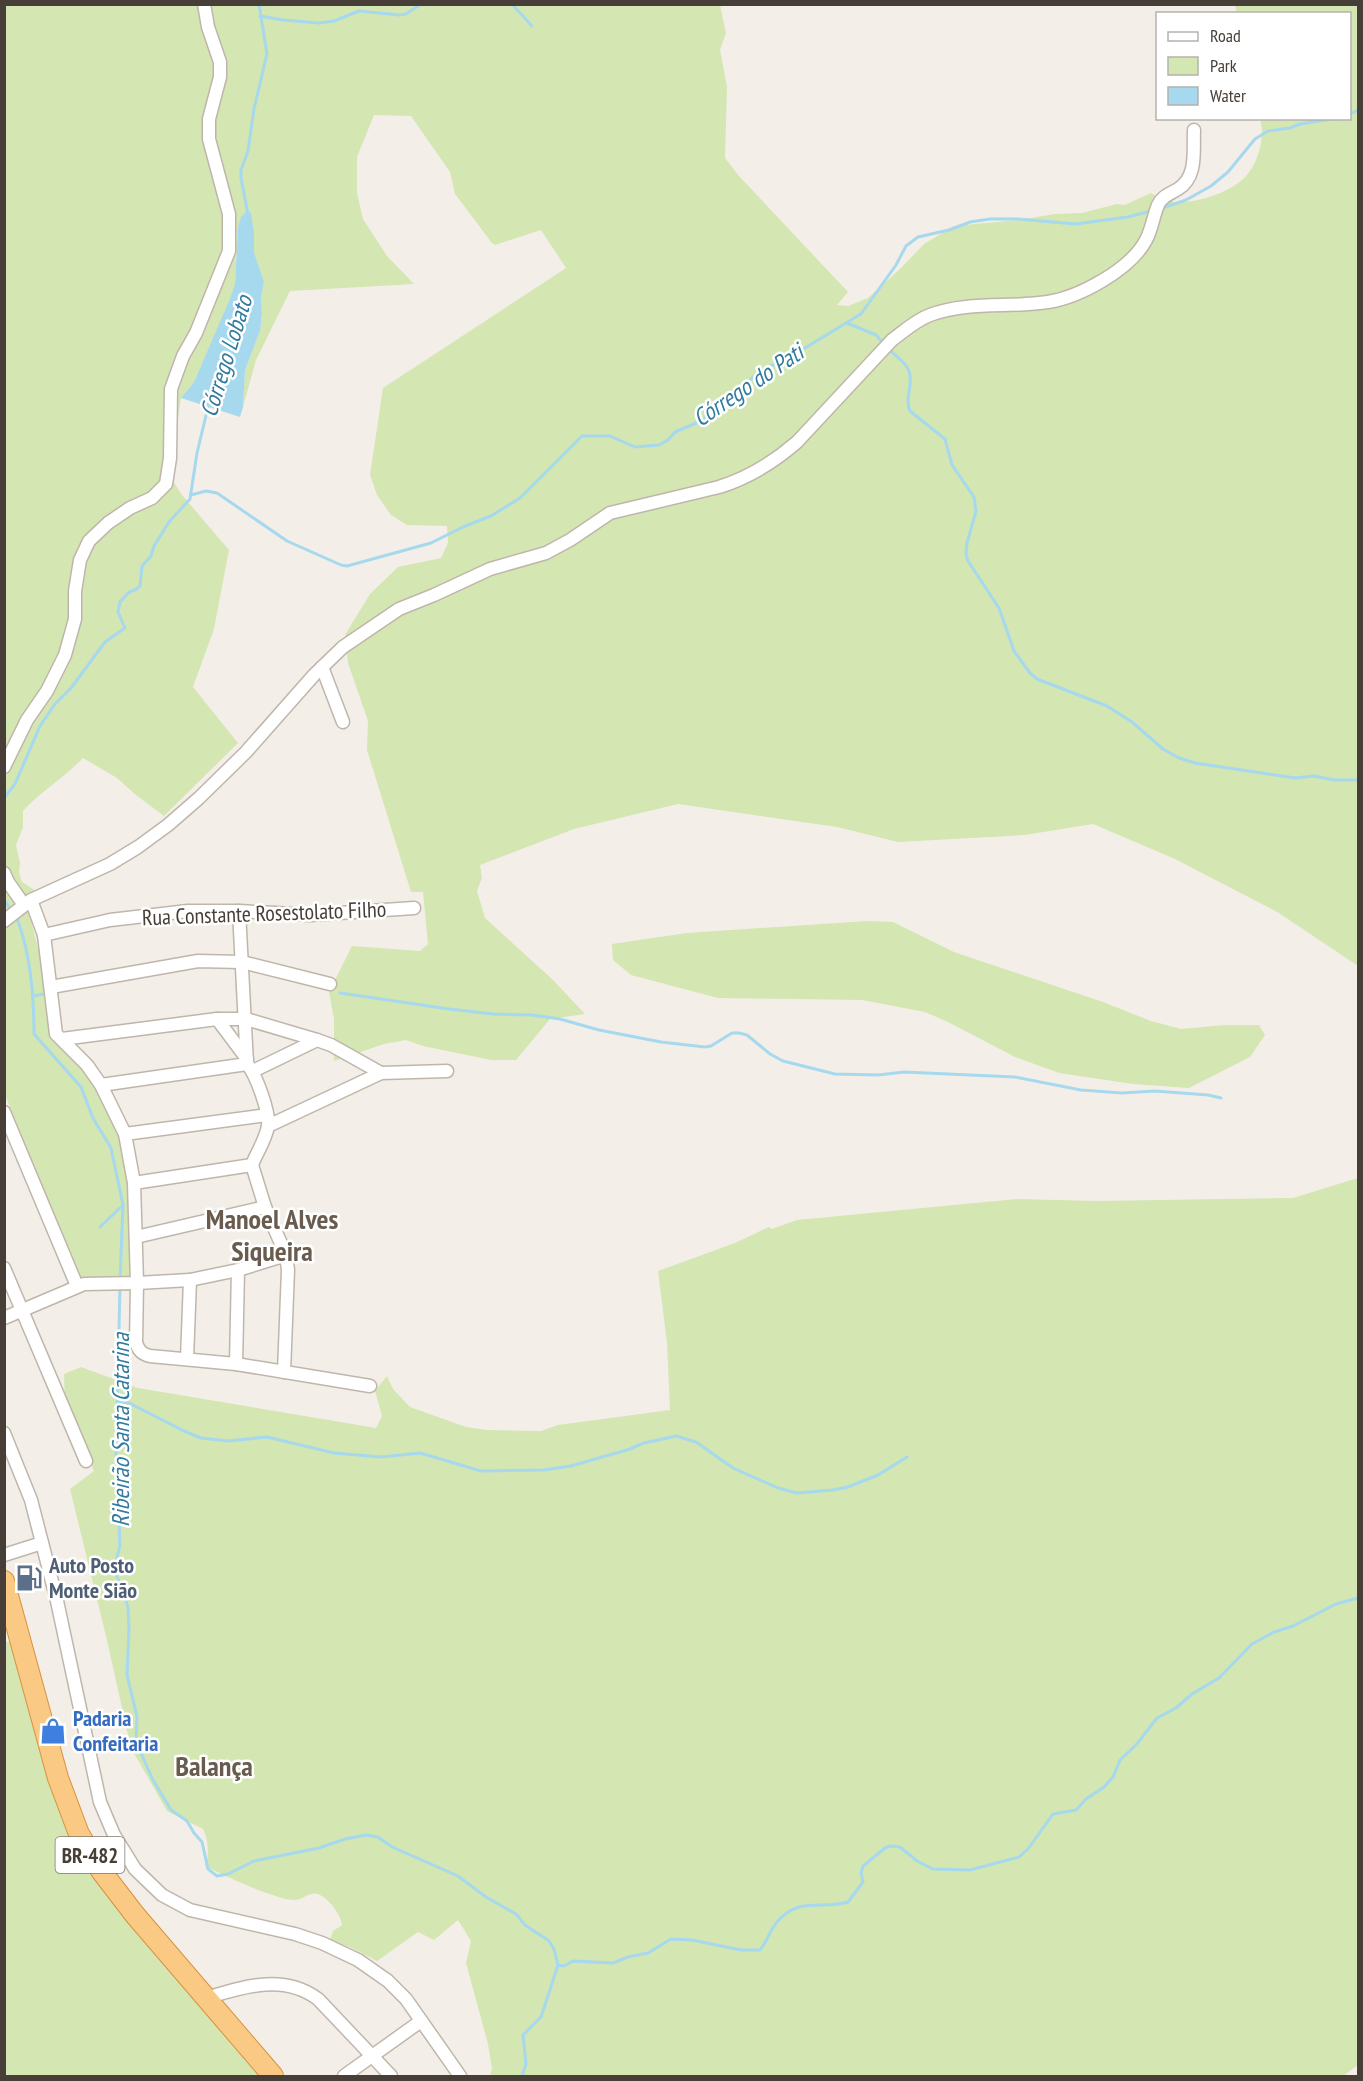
<svg xmlns="http://www.w3.org/2000/svg" width="1363" height="2081" font-family="'PT Sans Narrow',sans-serif">
	<style>
		.green { fill: #d4e6b2 }
		.water { fill: #a6d8ee }
		.lines { fill: none; stroke-linecap: round; stroke-linejoin: round }
		.stream { stroke: #a6d8ee; stroke-width: 3 }
		.minor-casing { stroke: #bfb6ab; stroke-width: 15 }
		.trunk-casing { stroke: #d9903d; stroke-width: 22 }
		.minor { stroke: #fff; stroke-width: 12 }
		.trunk { stroke: #faca84; stroke-width: 20 }
		.labels { text-anchor: middle; dominant-baseline: central; stroke-width: 5; stroke-linejoin: round; paint-order: stroke }
		.shield { fill: #fff; stroke: #7e7973; stroke-width: 1.5 }
		.shield-label { font-size: 21px; font-weight: bold; fill: #473f37 }
		.street-label { font-size: 22px; fill: #473f37; stroke: #fff }
		.service-label { font-size: 22px; font-weight: bold; fill: #4e5e75; stroke: #fff; text-anchor: start }
		.shop-label { font-size: 22px; font-weight: bold; fill: #366cbe; stroke: #fff; text-anchor: start }
		.water-label { font-size: 24px; font-style: italic; fill: #307b9f; stroke: #fff }
		.district-label { font-size: 28px; font-weight: bold; fill: #695c4e; stroke: #fff }
	</style>
	<rect width="100%" height="100%" fill="#f3efe8"/>
	<g class="green">
		<path d="M 5,5 L 720,5 L 726,33 L 720,50 L 727,87 L 725,158 L 739,176 L 848,292 L 837,305 L 848,306 L 868,298 L 900,269 L 924,244 L 954,226 L 1019,220 L 1055,214 L 1082,213 L 1117,204 L 1125,205 L 1151,193 C 1156,196 1162,199 1168,201 C 1191,206 1231,193 1246,176 C 1259,161 1265,137 1260,119 L 1350,118 L 1350,14 L 1237,13 L 1235,5 L 1358,5 L 1358,966 L 1279,913 L 1175,859 L 1093,824 L 1025,835 L 898,842 L 837,827 L 678,804 L 574,829 L 480,865 L 482,878 L 477,891 L 485,918 L 552,979 L 585,1014 L 550,1019 L 516,1060 L 491,1060 L 423,1046 L 406,1040 L 384,1044 L 334,1061 L 334,1019 L 329,992 L 352,946 L 420,951 L 428,944 L 423,892 L 411,892 L 367,750 L 368,721 L 348,663 L 345,635 L 370,594 L 398,567 L 441,558 L 448,543 L 447,526 L 407,525 L 391,515 L 377,495 L 370,475 L 383,388 L 566,268 L 541,230 L 495,245 L 492,243 L 455,194 L 450,172 L 411,116 L 374,115 L 357,157 L 357,193 L 363,219 L 387,256 L 414,284 L 290,291 L 256,360 L 243,407 L 245,370 L 260,331 L 262,314 L 261,298 L 264,282 L 254,252 L 254,234 L 238,228 L 235,284 L 227,307 L 194,382 L 181,398 L 169,475 L 182,495 L 229,550 L 214,629 L 193,687 L 238,743 L 164,816 L 136,795 L 117,778 L 83,758 C 64,778 41,791 23,811 L 23,827 L 16,845 L 20,863 L 19,872 L 22,882 L 36,891 L 40,896 L 29,913 L 38,948 L 41,949 L 54,1036 L 79,1063 L 103,1099 L 123,1145 L 130,1173 L 135,1291 L 87,1291 L 5,1095 Z"/>
		<path d="M 867,921 L 893,922 L 954,952 L 1103,1002 L 1151,1021 L 1181,1029 L 1225,1025 L 1259,1025 L 1265,1035 L 1250,1057 L 1189,1088 L 1133,1084 L 1059,1073 L 1015,1057 L 948,1022 L 925,1012 L 862,1000 L 718,998 L 631,975 L 613,960 L 612,944 L 687,933 Z"/>
		<path d="M 1358,1178 L 1358,2065 L 1343,2076 L 490,2076 L 492,2069 L 488,2044 L 466,1963 L 471,1941 L 458,1920 L 434,1940 L 418,1932 L 377,1961 L 350,1947 L 330,1940 L 333,1931 L 342,1925 C 341,1915 330,1900 320,1895 C 310,1890 304,1900 294,1900 C 277,1900 222,1875 205,1866 C 210,1856 208,1839 203,1829 L 167,1811 L 131,1748 L 106,1636 L 70,1489 L 94,1471 L 65,1406 L 64,1374 L 81,1367 L 138,1388 L 376,1428 L 382,1416 L 375,1391 L 387,1376 L 393,1389 L 410,1407 L 466,1427 L 487,1430 L 541,1431 L 558,1425 L 670,1410 L 667,1343 L 658,1271 L 735,1243 L 769,1227 L 772,1229 L 797,1220 L 1017,1199 L 1097,1201 L 1293,1198 Z"/>
		<path d="M 11,1641 L 79,1853 L 95,1877 L 262,2076 L 5,2076 L 4,1643 Z"/>
	</g>
	<path class="water" d="M 247,211 L 251,213 L 254,234 L 254,252 L 264,282 L 261,298 L 262,314 L 260,331 L 245,370 L 243,407 L 240,417 L 181,398 L 194,382 L 229,301 L 235,284 L 238,228 L 241,217 Z"/>
	<g class="lines">
		<g class="stream">
			<path d="M 512,4 L 532,26"/>
			<path d="M 260,16 L 283,20 L 319,23 L 334,21 L 359,11 L 399,15 L 406,14 L 421,4"/>
			<path d="M 1350,114 L 1358,110"/>
			<path d="M 1160,209 L 1186,200 L 1211,186 L 1228,172 L 1255,139 L 1268,131 L 1290,128 L 1300,124 L 1338,118"/>
			<path d="M 248,214 L 241,178 L 241,170 L 248,151 L 254,109 L 267,54 L 259,4"/>
			<path d="M 847,323 L 876,335 L 884,344"/>
			<path d="M 889,349 C 895,356 905,361 909,371 C 914,385 904,398 910,411 L 945,439 L 952,465 L 974,497 L 976,511 L 967,543 L 966,554 L 968,561 L 999,608 L 1014,651 L 1030,673 L 1037,679 L 1107,706 L 1132,722 L 1163,749 L 1179,758 L 1195,763 L 1295,778 L 1314,776 L 1334,780 L 1358,780"/>
			<path d="M 191,495 L 206,491 L 217,493 L 287,541 L 341,565 L 347,566 L 431,543 L 463,527 L 491,516 L 520,498 L 582,436 L 610,436 L 635,447 L 659,445 L 668,440 L 675,432 L 701,421 L 729,400 L 757,373 L 795,354 L 861,314 L 896,265 L 906,246 L 918,237 L 949,230 L 970,222 L 990,219 L 1018,219 L 1076,224 L 1128,217 L 1151,211"/>
			<path d="M 4,798 L 15,784 L 40,726 L 55,704 L 71,688 L 105,642 L 125,628 L 118,612 L 120,602 L 129,592 L 135,590 L 140,586 L 142,566 L 151,556 L 154,546 L 169,522 L 190,499 L 197,453 L 209,403"/>
			<path d="M 4,900 L 12,911"/>
			<path d="M 16,916 C 31,953 34,995 34,1034 L 81,1087 L 93,1118 L 111,1148 L 123,1205 L 120,1280"/>
			<path d="M 340,993 L 449,1009 L 493,1014 L 532,1015 L 560,1019 L 599,1030 L 661,1042 L 705,1047 L 711,1046 L 732,1033 L 739,1033 L 747,1035 L 770,1054 L 783,1061 L 835,1074 L 878,1075 L 904,1072 L 1015,1077 L 1081,1090 L 1122,1093 L 1155,1091 L 1208,1095 L 1221,1098"/>
			<path d="M 34,996 L 43,994"/>
			<path d="M 100,1227 L 123,1205"/>
			<path d="M 120,1286 L 116,1454 L 120,1545 L 114,1570 L 125,1596 L 128,1608 L 129,1630 L 127,1675 L 137,1716 L 136,1742 L 153,1780 L 171,1810 L 187,1821 L 194,1833 L 202,1842 L 208,1869 L 217,1876 L 228,1874 L 254,1861 L 319,1848 L 345,1839 L 366,1835 L 378,1837 L 392,1847 L 458,1876 L 486,1897 L 516,1914 L 525,1925 L 549,1941 L 554,1949 L 558,1965 L 541,2017 L 523,2035 L 526,2064 L 522,2076"/>
			<path d="M 118,1402 L 129,1403 L 184,1431 L 201,1438 L 228,1441 L 267,1437 L 334,1453 L 381,1457 L 420,1453 L 481,1471 L 544,1470 L 571,1466 L 630,1449 L 644,1443 L 676,1436 L 696,1442 L 733,1468 L 778,1488 L 797,1493 L 833,1490 L 848,1487 L 878,1475 L 907,1457"/>
			<path d="M 558,1965 L 564,1966 L 573,1961 L 613,1963 L 628,1957 L 648,1953 L 671,1939 L 692,1940 L 741,1950 L 760,1950 C 767,1942 770,1930 777,1922 C 799,1896 821,1910 848,1902 L 863,1882 L 861,1873 L 863,1866 L 885,1848 L 890,1846 L 900,1847 L 917,1861 L 933,1869 L 970,1870 L 1019,1857 L 1028,1849 L 1053,1814 L 1076,1810 L 1086,1799 L 1104,1787 L 1113,1777 L 1120,1760 L 1136,1745 L 1157,1718 L 1176,1708 L 1192,1694 L 1219,1678 L 1252,1644 L 1274,1632 L 1293,1626 L 1336,1604 L 1358,1598"/>
		</g>
		<g class="minor-casing">
			<g id="minor">
				<path d="M 322,667 L 343,722"/>
				<path d="M 4,767 L 27,720 L 47,691 L 65,655 L 75,619 L 75,591 L 80,560 L 89,541 L 108,523 L 130,508 L 152,498 L 166,484 L 170,458 L 171,389 L 183,356 L 196,333 L 229,251 L 229,214 L 209,139 L 209,119 L 220,77 L 220,62 L 208,27 L 204,4"/>
				<path d="M 4,873 L 8,882 L 24,905"/>
				<path d="M 31,900 L 44,935 L 56,1034 L 87,1065 L 101,1085 L 125,1134 L 134,1183 L 137,1283 L 136,1343 C 139,1351 142,1354 150,1356 L 236,1364 L 370,1386"/>
				<path d="M 239,911 L 247,1064 C 256,1074 270,1113 268,1126 C 266,1139 256,1154 252,1165 L 265,1207 L 286,1255 L 288,1270 L 284,1372"/>
				<path d="M 4,921 L 31,900 L 110,864 L 138,847 L 168,825 L 199,798 L 246,752 L 314,675 L 343,647 L 399,609 L 434,595 L 490,569 L 546,553 L 570,540 L 610,513 L 719,487 C 748,478 774,462 797,442 L 892,340 C 904,331 916,320 930,315 C 968,301 1009,308 1048,302 C 1080,297 1131,269 1146,240 C 1152,229 1153,217 1158,205 C 1162,196 1170,194 1178,189 C 1198,177 1193,150 1194,130"/>
				<path d="M 44,935 L 110,920 L 188,911 L 239,911 L 310,915 L 414,908"/>
				<path d="M 51,987 L 198,961 L 242,962 L 330,984"/>
				<path d="M 217,1019 L 247,1059"/>
				<path d="M 62,1039 L 217,1019 L 246,1019 L 317,1040 L 331,1045 L 381,1073"/>
				<path d="M 253,1071 L 317,1040"/>
				<path d="M 101,1085 L 247,1064"/>
				<path d="M 4,1112 L 77,1286"/>
				<path d="M 268,1126 L 381,1073 L 447,1071"/>
				<path d="M 125,1134 L 267,1115"/>
				<path d="M 134,1183 L 252,1165"/>
				<path d="M 136,1237 L 265,1207"/>
				<path d="M 4,1268 L 86,1461"/>
				<path d="M 4,1318 L 84,1284 L 137,1283 L 190,1280 L 238,1270 L 286,1255"/>
				<path d="M 187,1359 L 190,1280"/>
				<path d="M 236,1364 L 238,1270"/>
				<path d="M 4,1433 L 31,1500 L 57,1601 L 100,1802 L 114,1835 L 135,1869 L 162,1895 L 190,1910 L 295,1934 L 322,1943 L 358,1960 L 388,1981 L 406,1999 L 460,2076"/>
				<path d="M 4,1555 L 42,1543"/>
				<path d="M 206,1998 C 243,1987 283,1973 318,1999 L 391,2076"/>
				<path d="M 344,2076 L 421,2021"/>
			</g>
		</g>
		<g class="trunk-casing">
			<path id="trunk" d="M 4,1581 L 58,1778 L 79,1834 L 102,1872 L 135,1915 L 273,2076"/>
		</g>
		<use href="#minor" class="minor"/>
		<use href="#trunk" class="trunk"/>
	</g>
	<defs>
		<g id="fuel-bare" transform="scale(2.07)"><path d="M-5.5-6h7V0h2V4h1.3V-2.5L3-4.5l.8-.8L6-3V5H2.5V1h-1V6h-7ZM-4.2-4.7v3.2H.2V-4.7Z" fill="#5c6f8a" stroke="#fff" stroke-width="2.5" paint-order="stroke"/></g>
		<g id="shop-bare" transform="scale(2.07)"><path d="M-5-2.5h2.3a2.7 3.5 0 0 1 5.4 0H5L5.5 6h-11ZM-1.5-2.5h3a1.5 2.3 0 0 0-3 0Z" fill="#3f7fe0" stroke="#fff" stroke-width="2.5" paint-order="stroke"/></g>
	</defs>
	<g fill-rule="evenodd">
		<use href="#fuel-bare" x="29" y="1578"/>
		<use href="#shop-bare" x="53" y="1731"/>
	</g>
	<g class="labels">
		<rect class="shield" x="55.5" y="1837" width="69" height="36" rx="4.5"/>
		<g class="shield-label">
			<text x="90" y="1855">BR-482</text>
		</g>
		<g class="street-label">
			<text transform="translate(264 913) rotate(-2)">Rua Constante Rosestolato Filho</text>
		</g>
		<g class="service-label">
			<text x="49" y="1565">Auto Posto<tspan x="49" dy="25">Monte Sião</tspan></text>
		</g>
		<g class="shop-label">
			<text x="73" y="1718">Padaria<tspan x="73" dy="25">Confeitaria</tspan></text>
		</g>
		<g class="water-label">
			<text transform="translate(226 356) rotate(-73)">Córrego Lobato</text>
			<text transform="translate(748 385) rotate(-34)">Córrego do Pati</text>
			<text transform="translate(120 1430) rotate(-90)">Ribeirão Santa Catarina</text>
		</g>
		<g class="district-label">
			<text x="272" y="1218">Manoel Alves<tspan x="272" dy="32">Siqueira</tspan></text>
			<text x="214" y="1765">Balança</text>
		</g>
	</g>
	<rect width="1363" height="2081" fill="none" stroke="#473f37" stroke-width="12"/>
	<rect x="1156" y="12" width="195" height="108" fill="#ffffff" stroke="#b5b2af" stroke-width="1.5"/>
	<rect x="1168" y="32" width="30" height="9" fill="#ffffff" stroke="#b5b2af" stroke-width="1.5"/>
	<text x="1210" y="42" font-size="18" fill="#473f37">Road</text>
	<rect x="1168" y="57" width="30" height="18" fill="#d4e6b2" stroke="#b5b2af" stroke-width="1.5"/>
	<text x="1210" y="72" font-size="18" fill="#473f37">Park</text>
	<rect x="1168" y="87" width="30" height="18" fill="#a6d8ee" stroke="#b5b2af" stroke-width="1.5"/>
	<text x="1210" y="102" font-size="18" fill="#473f37">Water</text>
</svg>
